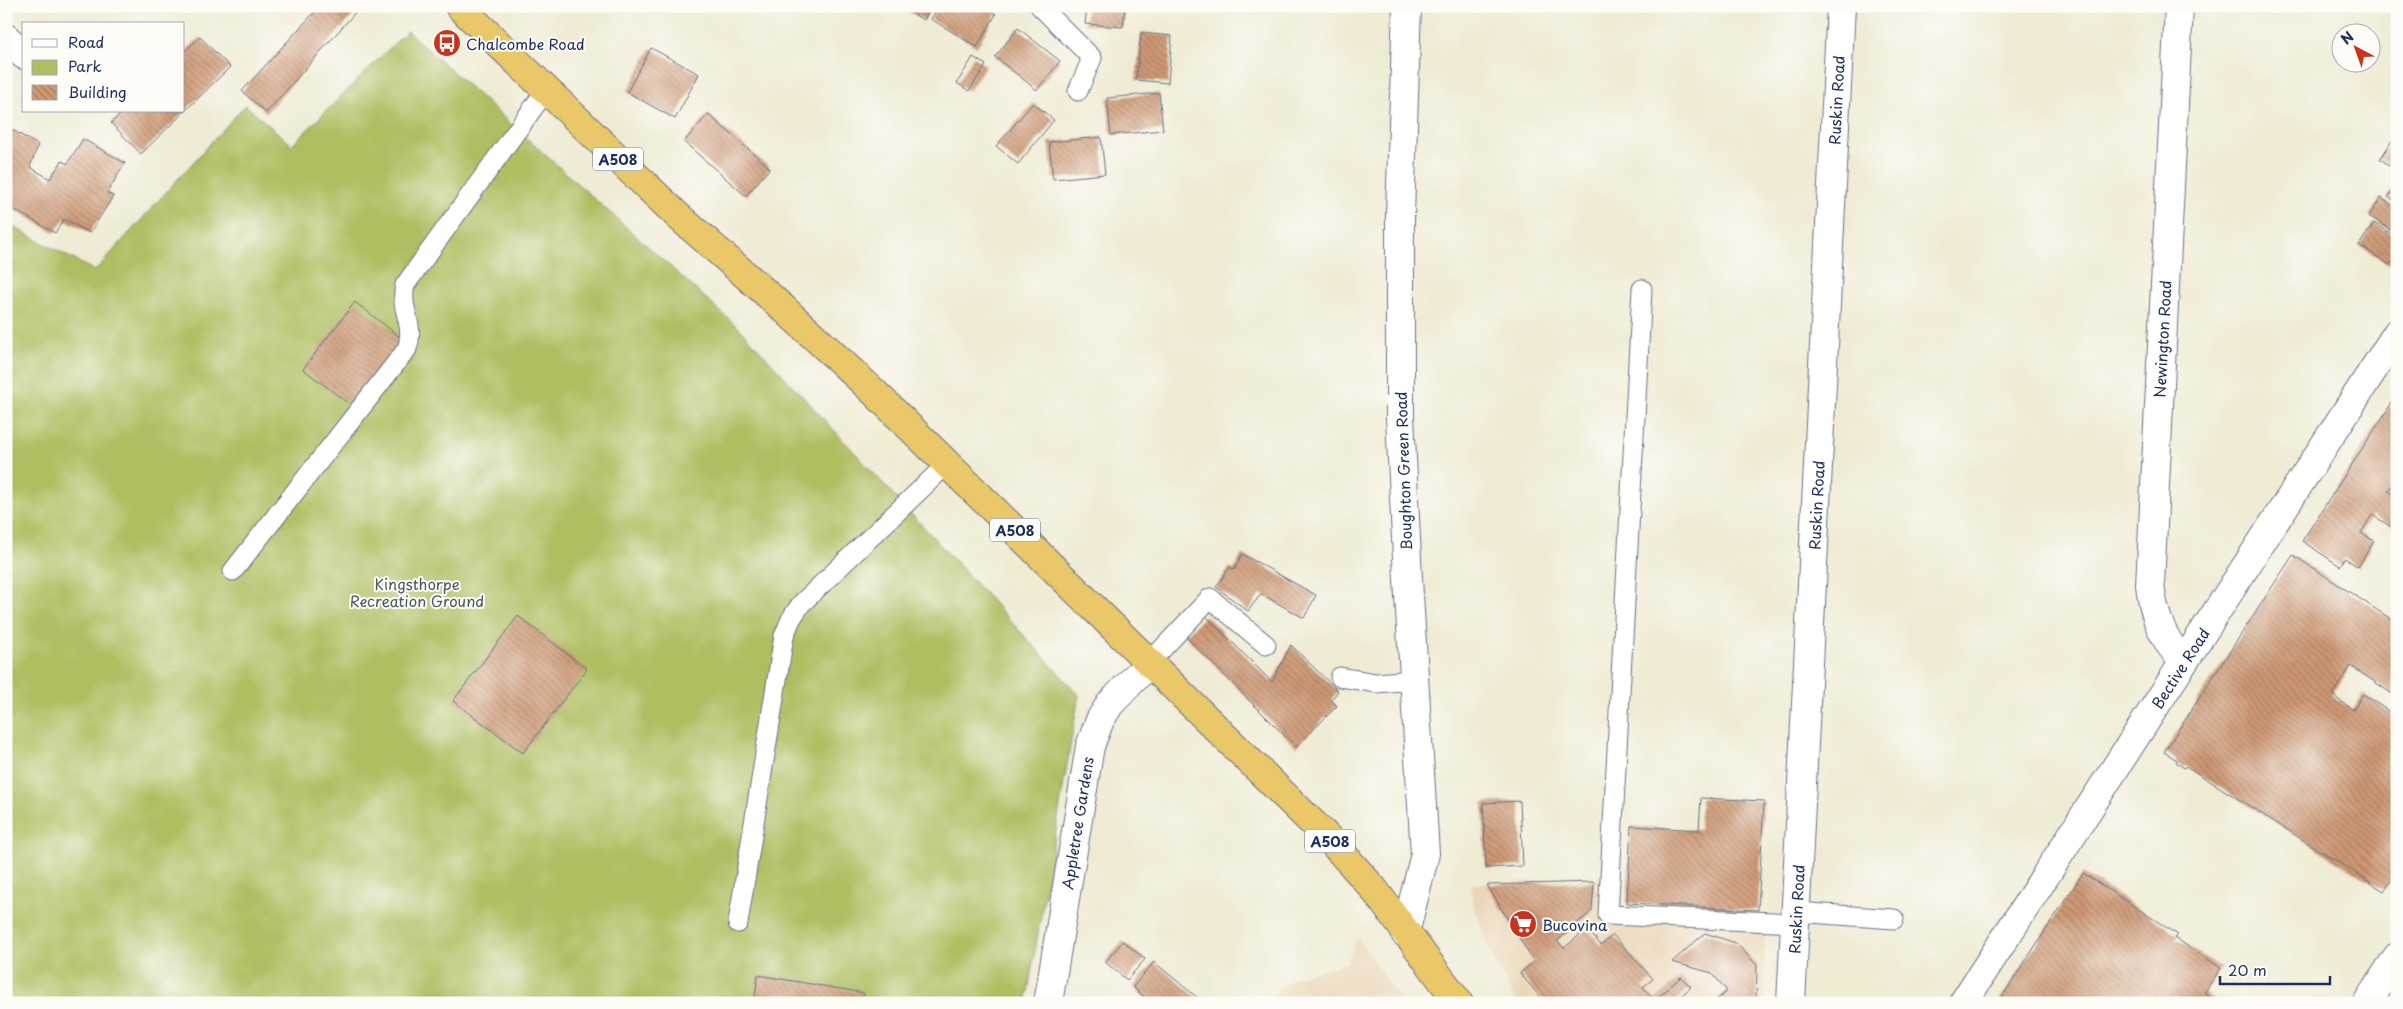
<svg xmlns="http://www.w3.org/2000/svg" width="2403" height="1009" font-family="'Playpen Sans',sans-serif">
	<style>
		.built { fill: #ebd8ba }
		.green { fill: #aebe61; stroke: #647660 }
		.building { fill: url(#building-back-hatch) }
		.lines { fill: none; stroke-linecap: round; stroke-linejoin: round }
		.service-casing { stroke: #657187; stroke-width: 21 }
		.minor-casing { stroke: #657187; stroke-width: 30 }
		.tertiary-casing { stroke: #657187; stroke-width: 30 }
		.trunk-casing { stroke: #657187; stroke-width: 30 }
		.service { stroke: #fff; stroke-width: 19 }
		.minor { stroke: #fff; stroke-width: 28 }
		.tertiary { stroke: #fff; stroke-width: 28 }
		.trunk { stroke: #eac769; stroke-width: 28 }
		.labels { text-anchor: middle; dominant-baseline: central; stroke-width: 4; stroke-linejoin: round; paint-order: stroke }
		.shield { fill: #fdfcf7; stroke: #5f6c8c; stroke-width: 1 }
		.shield-label { font-size: 14px; font-weight: bold; fill: #1b2f5e }
		.poi-label { font-size: 15px; fill: #1b2f5e; stroke: #fdfcf7; text-anchor: start }
		.street-label { font-size: 15px; fill: #1b2f5e; stroke: #fdfcf7 }
		.park-label { font-size: 15px; fill: #475a5f; stroke: #fdfcf7 }
	</style>
	<defs>
		<pattern id="building-back-hatch" width="6" height="6" patternUnits="userSpaceOnUse" patternTransform="scale(1.25)"><rect width="6" height="6" fill="#ce9873"/><path d="M-1 5l2 2M0 0l6 6M5-1l2 2" fill="none" stroke="#a67c62"/></pattern>
	</defs>
	<rect width="100%" height="100%" fill="#fdfcf7"/>
	<filter id="ink" filterUnits="userSpaceOnUse"><feTurbulence type="fractalNoise" baseFrequency=".02" numOctaves="2"/><feDisplacementMap in="SourceGraphic" scale="10" xChannelSelector="R" yChannelSelector="G"/><feConvolveMatrix kernelMatrix="1 2 1 2 8 2 1 2 1" color-interpolation-filters="sRGB"/></filter>
	<filter id="wash" filterUnits="userSpaceOnUse"><feTurbulence type="fractalNoise" baseFrequency=".0096" numOctaves="4" result="noise"/><feDisplacementMap in="SourceGraphic" scale="20" xChannelSelector="R" yChannelSelector="G"/><feGaussianBlur stdDeviation="1.12" result="paint"/><feColorMatrix in="noise" values="0 0 0 0 0 0 0 0 0 0 0 0 0 0 0 0 0 1.4 0 .05"/><feComposite in="paint" operator="in"/></filter>
	<g filter="url(#wash)">
		<rect width="100%" height="100%" fill="#efebd4"/>
		<g class="built">
			<path d="M 1609,877 L 1606,914 L 1766,928 L 1763,1003 L 1517,1003 L 1489,949 L 1472,900 L 1471,884 Z"/>
			<path d="M 1357,938 L 1403,1003 L 1271,1003 L 1277,991 L 1292,978 L 1347,963 Z"/>
		</g>
		<path class="green" d="M 407,31 L 742,331 L 1079,695 L 1026,1003 L 6,1003 L 6,223 L 95,271 L 245,105 L 292,145 Z"/>
		<g id="blocks">
			<g class="building">
				<path d="M 320,6 L 361,6 L 266,113 L 242,91 Z"/>
				<path d="M 899,6 L 932,6 L 924,20 Z"/>
				<path d="M 939,6 L 983,6 L 996,14 L 977,47 L 931,19 Z"/>
				<path d="M 1087,6 L 1125,6 L 1123,27 L 1085,24 Z"/>
				<path d="M 1018,28 L 1060,61 L 1037,90 L 995,57 Z"/>
				<path d="M 1141,33 L 1172,36 L 1168,83 L 1136,80 Z"/>
				<path d="M 200,37 L 230,67 L 141,154 L 111,123 L 124,111 L 184,111 L 184,52 Z"/>
				<path d="M 651,48 L 699,74 L 675,119 L 627,92 Z"/>
				<path d="M 973,57 L 986,65 L 969,91 L 957,83 Z"/>
				<path d="M 1159,93 L 1163,130 L 1111,135 L 1107,98 Z"/>
				<path d="M 1033,103 L 1054,120 L 1018,164 L 996,146 Z"/>
				<path d="M 708,114 L 770,168 L 746,196 L 684,142 Z"/>
				<path d="M 6,126 L 38,145 L 30,167 L 50,179 L 62,161 L 67,164 L 83,139 L 125,163 L 107,193 L 113,196 L 90,233 L 64,219 L 55,233 L 6,205 Z"/>
				<path d="M 2397,133 L 2397,170 L 2380,159 Z"/>
				<path d="M 1101,137 L 1105,174 L 1053,179 L 1049,142 Z"/>
				<path d="M 2397,183 L 2397,202 L 2388,197 Z"/>
				<path d="M 2381,198 L 2397,208 L 2397,234 L 2369,216 Z"/>
				<path d="M 2374,223 L 2397,237 L 2397,255 L 2390,265 L 2359,245 Z"/>
				<path d="M 355,302 L 405,341 L 353,407 L 303,369 Z"/>
				<path d="M 2397,395 L 2397,477 L 2388,491 L 2397,496 L 2397,527 L 2395,529 L 2372,515 L 2361,533 L 2374,541 L 2358,567 L 2345,558 L 2340,566 L 2302,541 Z"/>
				<path d="M 1242,554 L 1316,595 L 1304,618 L 1261,594 L 1248,611 L 1216,587 L 1230,567 L 1234,570 Z"/>
				<path d="M 2293,555 L 2397,623 L 2397,697 L 2351,666 L 2332,695 L 2353,710 L 2363,694 L 2397,717 L 2397,873 L 2384,891 L 2186,766 L 2184,768 L 2176,762 L 2177,760 L 2164,752 Z"/>
				<path d="M 1205,615 L 1272,682 L 1291,645 L 1338,691 L 1331,700 L 1337,706 L 1296,747 L 1185,636 Z"/>
				<path d="M 518,616 L 587,669 L 523,753 L 453,701 Z"/>
				<path d="M 1701,798 L 1764,801 L 1758,910 L 1627,903 L 1631,826 L 1699,830 Z"/>
				<path d="M 1520,801 L 1523,866 L 1486,868 L 1483,803 Z"/>
				<path d="M 2083,873 L 2178,935 L 2175,938 L 2221,968 L 2204,993 L 2219,1003 L 1998,1003 Z"/>
				<path d="M 1594,882 L 1592,911 L 1557,941 L 1564,948 L 1587,929 L 1601,945 L 1613,935 L 1653,979 L 1643,987 L 1655,1000 L 1681,977 L 1691,987 L 1673,1003 L 1545,1003 L 1520,973 L 1534,962 L 1487,885 Z"/>
				<path d="M 1705,933 L 1736,943 L 1757,965 L 1756,1003 L 1713,1003 L 1727,991 L 1712,973 L 1672,962 Z"/>
				<path d="M 1123,941 L 1145,959 L 1127,980 L 1105,962 Z"/>
				<path d="M 1154,962 L 1204,1003 L 1151,1003 L 1133,987 Z"/>
				<path d="M 758,975 L 864,993 L 862,1003 L 754,1003 Z"/>
			</g>
		</g>
	</g>
	<g filter="url(#ink)">
		<use href="#blocks" fill-opacity="0" stroke="#657187" stroke-width="1"/>
		<g class="lines">
			<g class="service-casing">
				<g id="service">
					<path d="M 1040,6 L 1092,58 L 1078,91"/>
					<path d="M 1642,289 L 1608,915 L 1795,923"/>
					<path d="M 233,571 L 407,349 C 416,323 399,311 405,285 L 547,89"/>
					<path d="M 1149,663 L 1210,598 L 1266,645"/>
					<path d="M 1340,677 L 1376,683 L 1414,680"/>
					<path d="M 1796,912 L 1894,919"/>
					<path d="M 738,923 L 784,636 L 791,619 L 801,604 L 948,463"/>
				</g>
			</g>
			<g class="minor-casing">
				<g id="minor">
					<path d="M 2179,6 L 2150,585 C 2154,616 2162,639 2184,662"/>
					<path d="M 6,38 L 24,55"/>
					<path d="M 1048,1003 L 1090,746 L 1100,720 L 1110,704 L 1149,663"/>
					<path d="M 1791,1003 L 1841,6"/>
					<path d="M 1963,1003 L 2397,333"/>
					<path d="M 2367,1003 L 2397,957"/>
				</g>
			</g>
			<g class="tertiary-casing">
				<path id="tertiary" d="M 1405,933 L 1425,854 L 1408,579 L 1400,417 L 1400,215 L 1407,6"/>
			</g>
			<g class="trunk-casing">
				<path id="trunk" d="M 459,6 L 678,216 L 782,307 L 875,393 L 1329,839 L 1373,888 L 1459,1003"/>
			</g>
			<use href="#service" class="service"/>
			<use href="#minor" class="minor"/>
			<use href="#tertiary" class="tertiary"/>
			<use href="#trunk" class="trunk"/>
		</g>
	</g>
	<defs>
		<g id="bus-disc" transform="scale(1.4375)"><circle r="9.5" fill="#c8321e" stroke="#fdfcf7"/><path d="M-5-6H5V4H4V6H2V4H-2V6H-4V4H-5ZM-3.5-4V0h7V-4ZM-3.5 1.2v1.5H-2V1.2ZM2 1.2v1.5H3.5V1.2Z" fill="#fff"/></g>
		<g id="supermarket-disc" transform="scale(1.4375)"><circle r="9.5" fill="#c8321e" stroke="#fdfcf7"/><path d="M-6-5.5h2.5l.6 2H6L4.5 2H-2.5L-4.4-4H-6ZM-1.5 3.2a1.3 1.3 0 1 0 .1 0ZM3 3.2a1.3 1.3 0 1 0 .1 0Z" fill="#fff"/></g>
	</defs>
	<g fill-rule="evenodd">
		<use href="#bus-disc" x="447" y="43"/>
		<use href="#supermarket-disc" x="1523" y="924"/>
	</g>
	<g class="labels">
		<g class="shield">
			<rect x="593" y="147.5" width="50" height="23" rx="4"/>
			<rect x="990" y="518.5" width="50" height="23" rx="4"/>
			<rect x="1305" y="829.5" width="50" height="23" rx="4"/>
		</g>
		<g class="shield-label">
			<text x="618" y="159">A508</text>
			<text x="1015" y="530">A508</text>
			<text x="1330" y="841">A508</text>
		</g>
		<g class="poi-label">
			<text x="466" y="43">Chalcombe Road</text>
			<text x="1542" y="924">Bucovina</text>
		</g>
		<g class="street-label">
			<text transform="translate(1836 100) rotate(-87)">Ruskin Road</text>
			<text transform="translate(2162 339) rotate(-87)">Newington Road</text>
			<text transform="translate(1403 471) rotate(-92)">Boughton Green Road</text>
			<text transform="translate(1816 505) rotate(-87)">Ruskin Road</text>
			<text transform="translate(2180 668) rotate(-57)">Bective Road</text>
			<text transform="translate(1077 823) rotate(-81)">Appletree Gardens</text>
			<text transform="translate(1796 909) rotate(-87)">Ruskin Road</text>
		</g>
		<g class="park-label">
			<text x="417" y="583">Kingsthorpe<tspan x="417" dy="17">Recreation Ground</tspan></text>
		</g>
	</g>
	<rect width="2403" height="1009" fill="none" stroke="#fdfcf7" stroke-width="25"/>
	<rect x="22" y="22" width="162" height="90" fill="#fdfcf7" stroke="#a3aaba"/>
	<rect x="32" y="39" width="25" height="8" fill="#ffffff" stroke="#a3aaba"/>
	<text x="68" y="48" font-size="15" fill="#1b2f5e">Road</text>
	<rect x="32" y="60" width="25" height="15" fill="#aebe61" stroke="#a3aaba"/>
	<text x="68" y="72" font-size="15" fill="#1b2f5e">Park</text>
	<rect x="32" y="85" width="25" height="15" fill="url(#building-back-hatch)" stroke="#a3aaba"/>
	<text x="68" y="98" font-size="15" fill="#1b2f5e">Building</text>
	<g transform="translate(2356 48) rotate(319)"><circle r="24" fill="#fdfcf7" stroke="#a3aaba"/>
	<path d="M0-4L9 19L0 12L-9 19Z" fill="#c8321e"/>
	<text y="-8" font-size="14" font-weight="bold" text-anchor="middle" fill="#1b2f5e">N</text>
	</g>
	<path d="M2220 976v8h110v-8" fill="none" stroke="#1b2f5e" stroke-width="2.5"/>
	<text x="2228" y="976" font-size="15" fill="#1b2f5e" stroke="#fdfcf7" stroke-width="4" paint-order="stroke">20 m</text>
</svg>
